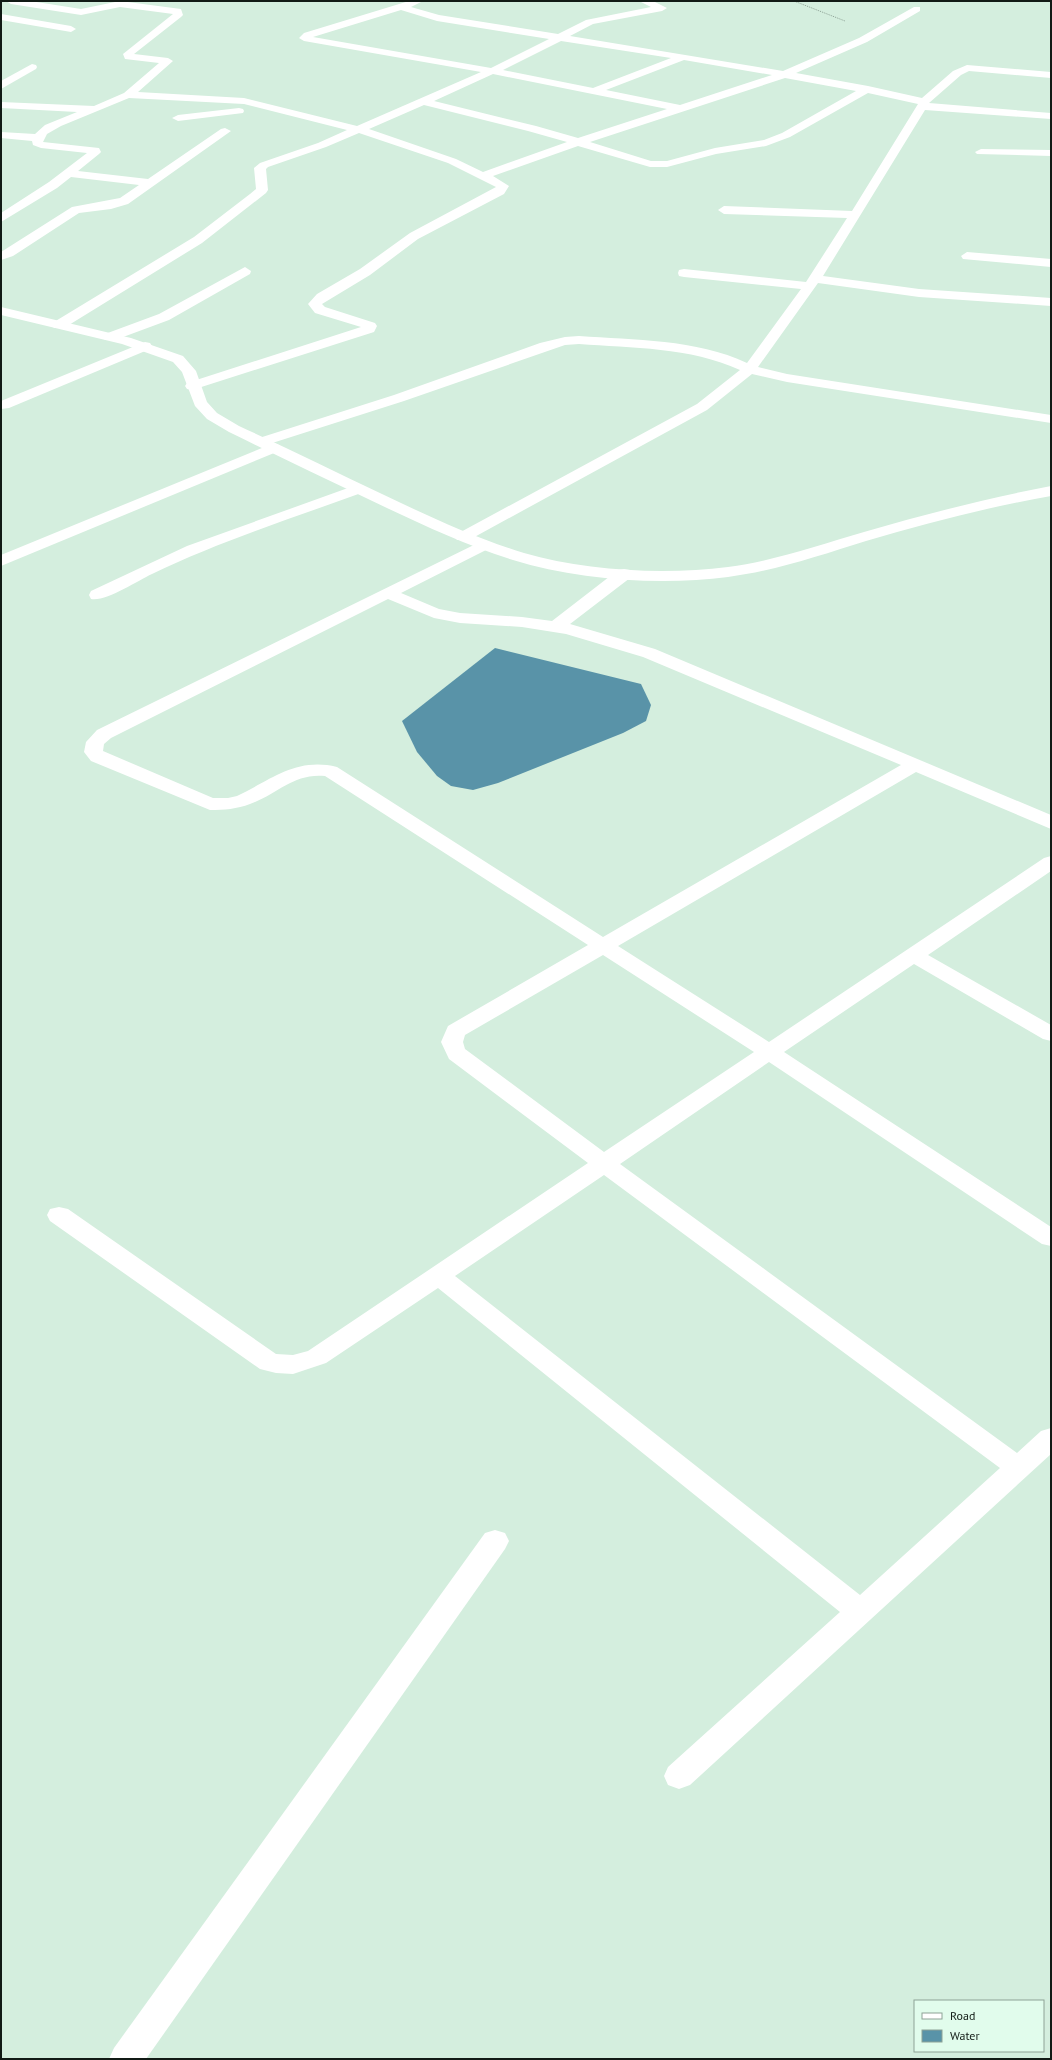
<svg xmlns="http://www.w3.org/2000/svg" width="1052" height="2060" font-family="'PT Sans',sans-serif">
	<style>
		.water { fill: #5993a8 }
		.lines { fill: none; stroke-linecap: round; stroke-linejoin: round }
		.path { stroke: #8ca094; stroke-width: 1; stroke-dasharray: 1 1; stroke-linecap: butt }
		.minor { fill: #fff; fill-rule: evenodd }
		.tertiary { fill: #fff; fill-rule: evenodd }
	</style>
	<rect width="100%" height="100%" fill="#d4eede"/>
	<path class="water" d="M 495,648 L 641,684 L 651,705 L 646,721 L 623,733 L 498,783 L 473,790 L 451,786 L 437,776 L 417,752 L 402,721 Z"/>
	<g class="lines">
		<path class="path" d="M 794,1 L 845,21"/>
		<g class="minor">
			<path d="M 6,1 L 30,1 L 81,9 L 120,1 L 181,9 L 183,15 L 181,17 L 134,54 L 168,58 L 173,61 L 138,92 L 244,98 L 357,126 L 481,72 L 304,41 L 299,38 L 304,33 L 409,1 L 423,1 L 411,7 L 439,15 L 558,34 L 586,20 L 651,7 L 639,1 L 653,1 L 667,8 L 662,11 L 593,24 L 570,36 L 783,71 L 859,38 L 914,7 L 920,7 L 920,11 L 867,42 L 796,73 L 868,86 L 922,98 L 953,71 L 967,65 L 1051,72 L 1051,78 L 969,71 L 961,75 L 929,103 L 1051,113 L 1051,119 L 925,110 L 823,276 L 919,289 L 1051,298 L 1051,306 L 919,297 L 818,283 L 758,367 L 787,374 L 1051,415 L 1051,423 L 787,382 L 752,374 L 707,410 L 469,540 L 457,540 L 455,537 L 457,534 L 697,404 L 740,370 C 690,347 632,348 579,344 L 565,345 L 404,401 L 266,445 L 256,445 L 254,442 L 256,439 L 394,395 L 540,343 L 565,337 L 579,336 C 634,340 696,339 747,363 L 801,289 L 684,277 L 679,276 L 678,273 L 679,270 L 684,269 L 806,282 L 847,218 L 724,214 L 718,210 L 724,206 L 852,211 L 918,104 L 868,93 L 790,137 L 766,146 L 716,154 L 667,167 L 650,167 L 578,146 L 493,176 L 509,186 L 504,194 L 418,239 L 370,275 L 322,304 L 325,307 L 375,323 L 377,326 L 374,332 L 192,390 L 187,389 L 185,386 L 187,383 L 361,327 L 315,313 L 308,304 L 317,294 L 360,269 L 410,233 L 496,187 L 448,163 L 359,133 L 326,147 L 268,167 L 266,169 L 268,190 L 266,193 L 202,243 L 64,328 L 54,328 L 52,325 L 54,322 L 194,237 L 250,194 L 256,189 L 254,168 L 260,163 L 318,143 L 347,130 L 244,104 L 129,98 L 61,126 L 47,134 L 43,142 L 99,148 L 101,152 L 99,154 L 78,171 L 148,179 L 221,129 L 225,128 L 231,131 L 128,204 L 111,209 L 79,213 L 13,256 L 1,260 L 1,252 L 72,207 L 120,198 L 139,185 L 71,177 L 57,188 L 1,222 L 1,213 L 49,182 L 87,153 L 41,148 L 33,145 L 32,141 L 1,138 L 1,132 L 35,134 L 45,125 L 77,112 L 1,108 L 1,102 L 94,106 L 124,93 L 159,63 L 125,59 L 123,54 L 173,14 L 120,7 L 81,15 L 11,4 ZM 401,10 L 437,21 L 549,39 L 491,68 L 313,37 ZM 561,41 L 671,58 L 593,88 L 503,70 ZM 684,60 L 772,75 L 680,105 L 606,90 ZM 493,74 L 667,109 L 578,138 L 536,126 L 434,101 ZM 785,78 L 856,91 L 782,133 L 764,140 L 715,148 L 667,161 L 651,161 L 590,142 ZM 424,105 L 528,131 L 567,142 L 483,172 L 456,159 L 369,129 Z"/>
			<path d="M 1,14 L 71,26 L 76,29 L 71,32 L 1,20 Z"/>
			<path d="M 32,64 L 36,65 L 37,67 L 36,69 L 1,89 L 1,81 Z"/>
			<path d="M 239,108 L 243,109 L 244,111 L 243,113 L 178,121 L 172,118 L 178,115 Z"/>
			<path d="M 981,149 L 1051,150 L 1051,156 L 977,154 L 975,152 Z"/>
			<path d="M 967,252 L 1051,259 L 1051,267 L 963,259 L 961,256 Z"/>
			<path d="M 245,267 L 251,271 L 250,274 L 169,320 L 115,340 L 105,340 L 103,337 L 105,334 L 159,314 Z"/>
			<path d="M 145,342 L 150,343 L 152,346 L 150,349 L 9,408 L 1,409 L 1,401 Z"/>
			<path d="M 274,443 L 279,445 L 282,448 L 279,451 L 1,566 L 1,555 Z"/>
			<path d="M 359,484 L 364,486 L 367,489 L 364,492 C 293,518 220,541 152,574 C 137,581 106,602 91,599 L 89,595 L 91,591 L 187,546 Z"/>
			<path d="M 484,540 L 490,542 L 492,545 L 490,548 L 401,593 L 439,609 L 460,613 L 522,617 L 552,621 L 618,570 L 624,569 L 630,570 L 632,574 L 630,578 L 570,624 L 655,649 L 1051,815 L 1051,829 L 916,772 L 618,946 L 769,1042 L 1044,858 L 1051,856 L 1051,871 L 928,955 L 1051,1025 L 1051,1041 L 1043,1039 L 914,964 L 784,1052 L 1051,1227 L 1051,1246 L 1042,1244 L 769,1062 L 620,1164 L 1017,1453 L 1041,1431 L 1051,1428 L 1051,1454 L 690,1785 L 679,1789 L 668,1785 L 664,1776 L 668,1767 L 840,1612 L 438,1288 L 326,1363 L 293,1374 L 276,1373 L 260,1369 L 50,1221 L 47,1215 L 50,1209 L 59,1207 L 68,1209 L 276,1354 L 293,1355 L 308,1351 L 588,1163 L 449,1059 L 441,1042 L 448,1026 L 588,945 L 325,776 C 293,773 278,794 250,804 C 237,809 224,810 210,810 L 91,761 L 84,752 L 86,742 L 97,730 ZM 388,599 L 434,618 L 460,623 L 522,627 L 566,634 L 643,657 L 901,765 L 603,937 L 337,767 C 296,757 271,780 237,796 L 228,798 L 213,798 L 103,751 L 104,744 L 111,738 ZM 603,955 L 754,1052 L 604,1152 L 465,1049 L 463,1042 L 465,1035 ZM 604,1175 L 1000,1468 L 860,1595 L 455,1276 Z"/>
			<path d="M 495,1530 L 505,1533 L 509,1541 L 505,1549 L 146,2059 L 109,2059 L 114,2048 L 485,1533 Z"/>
		</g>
		<path class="tertiary" d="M 1,307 L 131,338 L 183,356 L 196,371 L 207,402 L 217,413 L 239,426 C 287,448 334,471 382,494 C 428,516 475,538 524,553 C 586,571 664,575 728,567 C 774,561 819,545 864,532 C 926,514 988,498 1051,486 L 1051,496 C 988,507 927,523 866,541 C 821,555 775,571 728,577 C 660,586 578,580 513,560 C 462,544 414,521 366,498 C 320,476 274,454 229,432 L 207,419 L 195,406 L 182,372 L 173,362 L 122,344 L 1,315 Z"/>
	</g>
	<rect width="1052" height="2060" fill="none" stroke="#111a15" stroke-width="4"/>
	<rect x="914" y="2000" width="130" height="52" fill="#e1fcec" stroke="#8ea296"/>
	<rect x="922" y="2013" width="20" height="6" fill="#ffffff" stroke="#8ea296"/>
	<text x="950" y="2020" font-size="12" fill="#111a15">Road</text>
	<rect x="922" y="2030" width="20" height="12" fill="#5993a8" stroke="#8ea296"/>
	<text x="950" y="2040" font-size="12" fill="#111a15">Water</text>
</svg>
